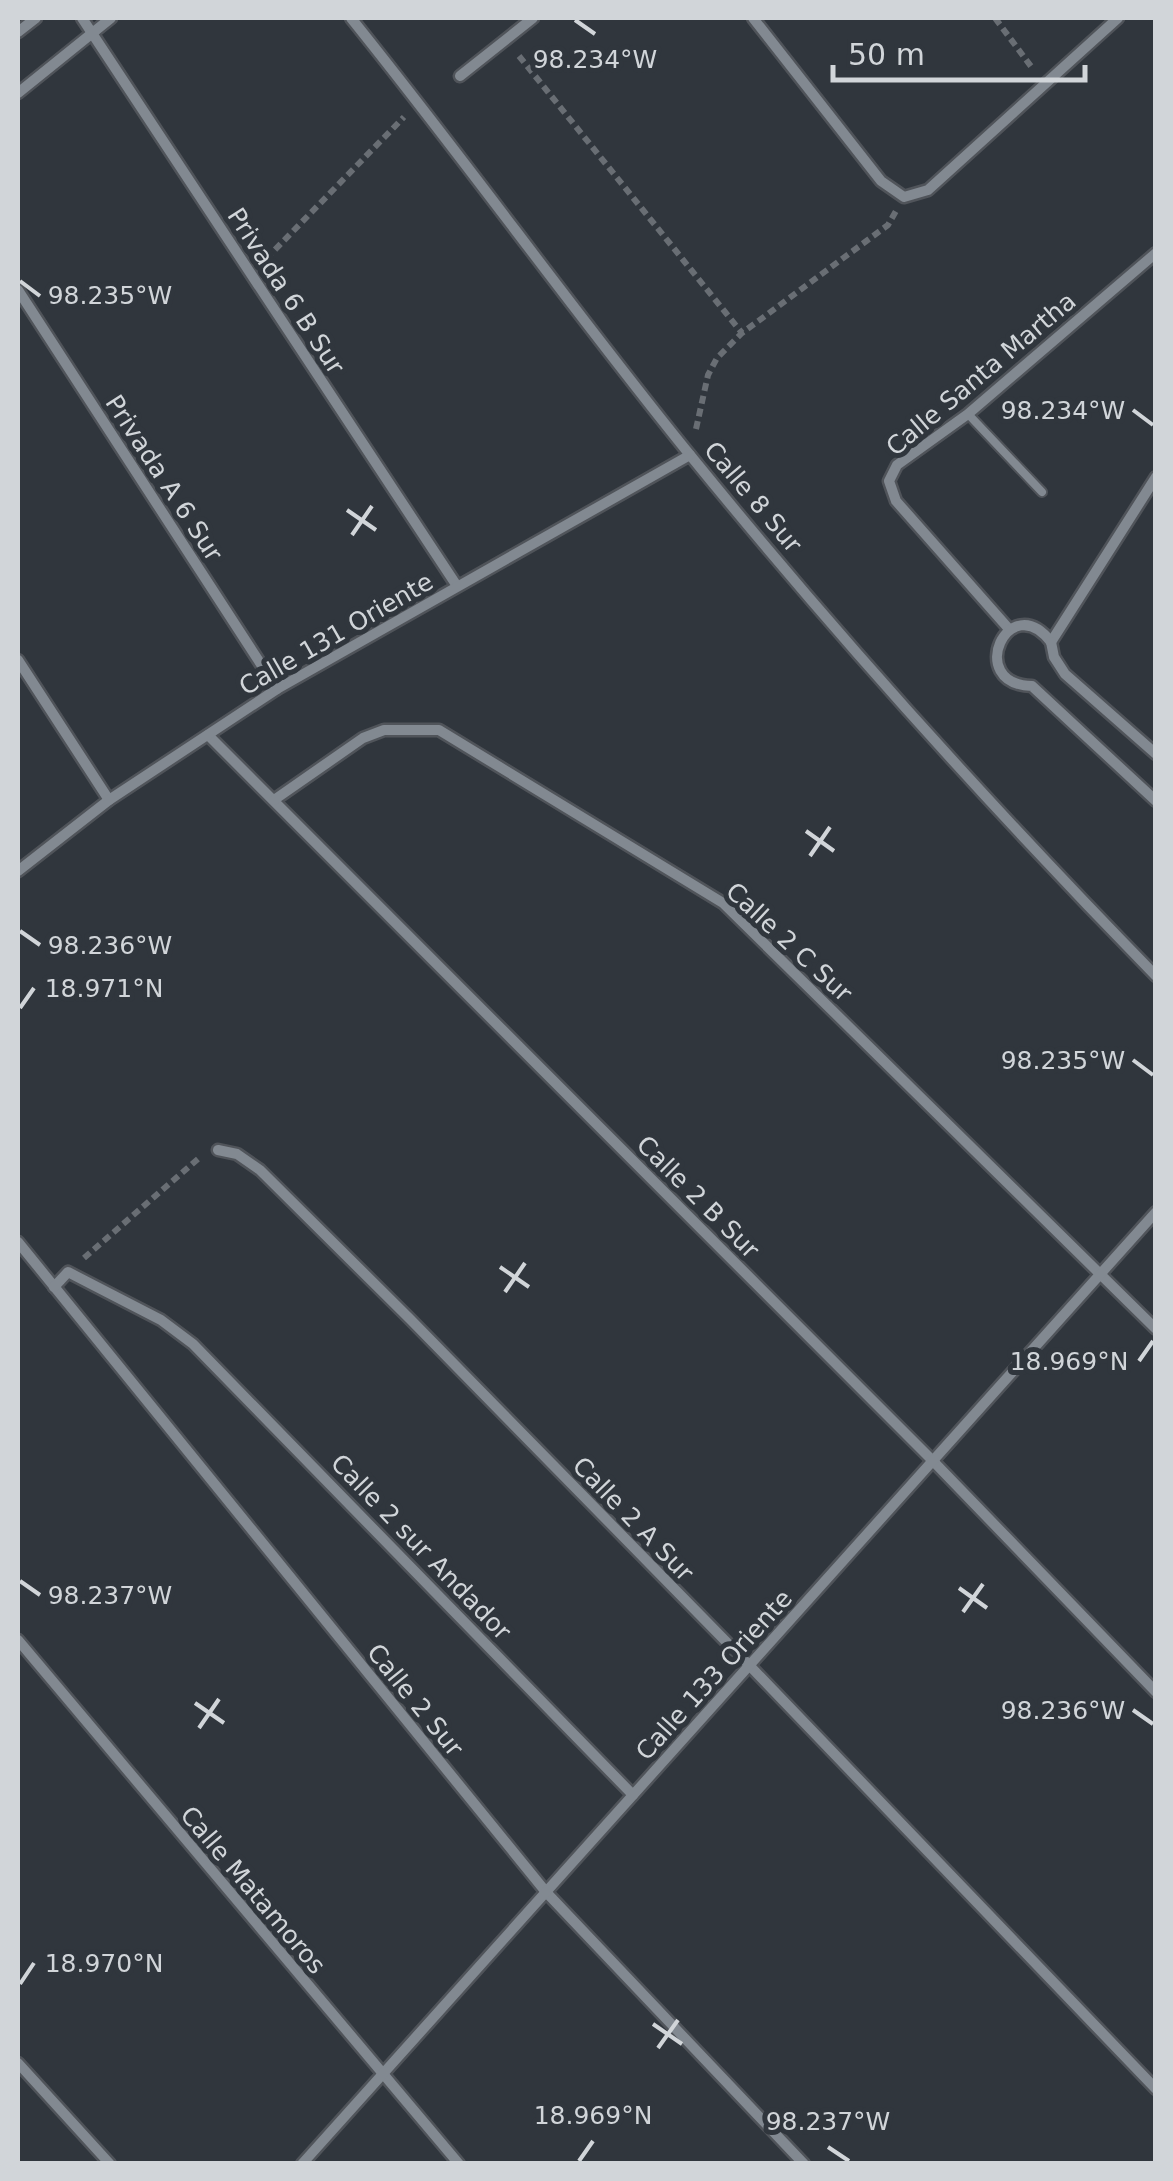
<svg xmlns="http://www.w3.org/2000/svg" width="1173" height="2181" font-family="'DejaVu Sans',sans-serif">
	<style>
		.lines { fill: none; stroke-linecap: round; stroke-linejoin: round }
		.lane-casing { stroke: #50545a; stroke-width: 12 }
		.street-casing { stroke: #50545a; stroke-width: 15 }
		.path { stroke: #696e74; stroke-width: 6; stroke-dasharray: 8 5; stroke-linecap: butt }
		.lane { stroke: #828991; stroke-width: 8 }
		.street { stroke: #828991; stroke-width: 10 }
		.ticks { fill: none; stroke: #d1d5d9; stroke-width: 4 }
		.labels { text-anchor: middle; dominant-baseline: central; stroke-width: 10; stroke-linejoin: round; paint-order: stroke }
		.street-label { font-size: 25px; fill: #d1d5d9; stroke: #30363d }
		.ticks-label { font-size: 25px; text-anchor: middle; fill: #d1d5d9; stroke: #30363d; stroke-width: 10; stroke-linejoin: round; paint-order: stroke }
	</style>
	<rect width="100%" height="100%" fill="#30363d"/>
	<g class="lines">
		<g class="lane-casing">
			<path id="lane" d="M 968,414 L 1042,492"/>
		</g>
		<g class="street-casing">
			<g id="street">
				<path d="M 82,18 L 457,586"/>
				<path d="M 351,18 C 467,162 574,312 690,455 C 837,636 993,809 1156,976"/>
				<path d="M 753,18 L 881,181 L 904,197 L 928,190 L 1118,18"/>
				<path d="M 18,32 L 36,18"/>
				<path d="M 460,76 L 533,18"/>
				<path d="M 18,93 L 111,18"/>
				<path d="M 18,290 L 277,689"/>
				<path d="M 1009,629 L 896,501 L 889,481 L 897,465 L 968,414 L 1156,253"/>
				<path d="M 1051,642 C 1009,587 964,684 1032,686 L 1156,801"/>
				<path d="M 1051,642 L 1156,477"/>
				<path d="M 1051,642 L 1054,657 L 1065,674 L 1156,754"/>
				<path d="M 18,660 L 109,800"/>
				<path d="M 208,735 L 933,1461 L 1156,1692"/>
				<path d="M 274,800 L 363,738 L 384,730 L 439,730 L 723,903 L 1156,1329"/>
				<path d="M 18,871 L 109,800 L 277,689 L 690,455"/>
				<path d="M 218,1150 L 237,1154 L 260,1170 L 410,1319 L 749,1665 L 1156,2089"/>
				<path d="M 18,1242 L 546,1892 L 804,2164"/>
				<path d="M 54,1287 L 68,1272 L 161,1320 L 193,1344 L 633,1795"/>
				<path d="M 18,1640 L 459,2164"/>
				<path d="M 18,2063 L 110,2164"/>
				<path d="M 302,2164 L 1156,1212"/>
			</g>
		</g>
		<g class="path">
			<path d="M 995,18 L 1033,69"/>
			<path d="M 519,56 L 742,333"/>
			<path d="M 266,259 L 404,117"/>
			<path d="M 696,429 L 708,375 L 717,358 L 742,333 L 888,225 L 896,211"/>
			<path d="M 84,1258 L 199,1158"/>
		</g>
		<use href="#lane" class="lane"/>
		<use href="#street" class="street"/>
	</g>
	<path class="ticks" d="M 575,20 L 595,34M 20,281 L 40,296M 1133,410 L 1153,425M 347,510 L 376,530M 352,535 L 372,506M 806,831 L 834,851M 810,856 L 830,827M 20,931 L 40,945M 20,1008 L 34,988M 1133,1060 L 1153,1075M 500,1267 L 529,1287M 505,1292 L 525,1263M 1139,1361 L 1153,1341M 20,1581 L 40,1595M 959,1588 L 987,1608M 963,1612 L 983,1584M 195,1703 L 224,1723M 1133,1710 L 1153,1724M 199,1728 L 219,1699M 20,1984 L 34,1963M 653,2024 L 682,2044M 658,2048 L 678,2020M 828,2147 L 849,2161M 579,2161 L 593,2141"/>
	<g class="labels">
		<g class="street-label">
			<text transform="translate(286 291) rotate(57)">Privada 6 B Sur</text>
			<text transform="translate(981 374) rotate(-40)">Calle Santa Martha</text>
			<text transform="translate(164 478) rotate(57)">Privada A 6 Sur</text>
			<text transform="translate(753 497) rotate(50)">Calle 8 Sur</text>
			<text transform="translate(336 634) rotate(-30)">Calle 131 Oriente</text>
			<text transform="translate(789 942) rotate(43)">Calle 2 C Sur</text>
			<text transform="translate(698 1197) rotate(45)">Calle 2 B Sur</text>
			<text transform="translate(633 1519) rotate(46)">Calle 2 A Sur</text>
			<text transform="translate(421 1547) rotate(46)">Calle 2 sur Andador</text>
			<text transform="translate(714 1675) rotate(-48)">Calle 133 Oriente</text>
			<text transform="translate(415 1700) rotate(51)">Calle 2 Sur</text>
			<text transform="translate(253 1890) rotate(50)">Calle Matamoros</text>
		</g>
	</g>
	<g class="ticks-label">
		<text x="595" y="68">98.234°W</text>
		<text x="110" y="304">98.235°W</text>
		<text x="1063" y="419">98.234°W</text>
		<text x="110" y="954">98.236°W</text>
		<text x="104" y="997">18.971°N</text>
		<text x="1063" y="1069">98.235°W</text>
		<text x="1069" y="1370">18.969°N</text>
		<text x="110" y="1604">98.237°W</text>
		<text x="1063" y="1719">98.236°W</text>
		<text x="104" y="1972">18.970°N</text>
		<text x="593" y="2124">18.969°N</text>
		<text x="828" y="2130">98.237°W</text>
	</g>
	<rect width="1173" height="2181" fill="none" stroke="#d1d5d9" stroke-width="40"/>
	<path d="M833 65v15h252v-15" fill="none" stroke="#d1d5d9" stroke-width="5"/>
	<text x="848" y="65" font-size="30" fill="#d1d5d9" stroke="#30363d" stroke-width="8" paint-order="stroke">50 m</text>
</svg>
